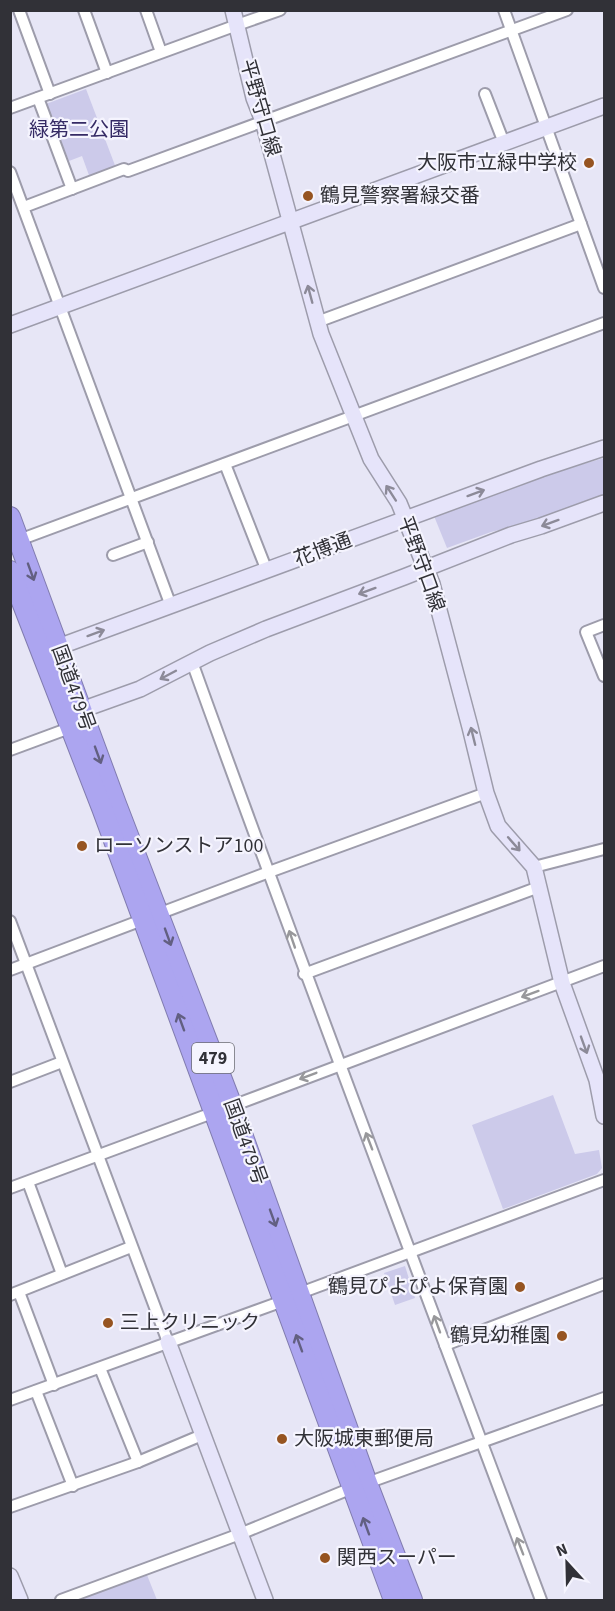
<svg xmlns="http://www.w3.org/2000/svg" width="615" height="1611" font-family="'Source Sans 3','Noto Sans JP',sans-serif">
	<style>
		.green { fill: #cccaea }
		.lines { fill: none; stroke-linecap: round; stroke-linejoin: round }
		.street-casing { stroke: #9d9cab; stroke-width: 14 }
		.secondary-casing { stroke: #9d9cab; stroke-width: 18 }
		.highway-casing { stroke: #817caf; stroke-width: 22 }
		.street { stroke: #fff; stroke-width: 10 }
		.secondary { stroke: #e6e4fa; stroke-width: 15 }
		.highway { stroke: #aca5f0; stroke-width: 20 }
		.oneway { stroke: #8c8a98 }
		.oneway2 { stroke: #625f81 }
		.oneway3 { stroke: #98989b }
		.poi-dot { fill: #965421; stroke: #f5f4fe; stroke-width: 2 }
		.labels { text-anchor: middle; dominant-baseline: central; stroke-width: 4.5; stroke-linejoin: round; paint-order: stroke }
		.shield { fill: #f5f4fe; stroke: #6c6c73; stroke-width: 1.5 }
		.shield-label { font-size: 18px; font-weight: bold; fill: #313137 }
		.street-label { font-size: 20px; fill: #313137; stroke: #f5f4fe }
		.park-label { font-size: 20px; fill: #352a65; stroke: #f5f4fe }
		.poi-label { font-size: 20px; fill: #313137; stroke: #f5f4fe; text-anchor: start }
	</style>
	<rect width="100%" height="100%" fill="#e7e6f6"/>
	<g class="green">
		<path d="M 86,89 L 116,168 L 90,178 L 82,156 L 69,161 L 46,104 Z"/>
		<path d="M 604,458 L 604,495 L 539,520 L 491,532 L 447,548 L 434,516 L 545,475 Z"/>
		<path d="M 553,1095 L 575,1154 L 599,1150 L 602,1168 L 597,1174 L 503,1209 L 472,1125 Z"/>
		<path d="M 405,1266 L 415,1298 L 395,1305 L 384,1273 Z"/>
		<path d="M 147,1575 L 157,1600 L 76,1600 Z"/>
	</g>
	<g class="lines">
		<g class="street-casing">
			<g id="street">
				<path d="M 19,10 L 50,94"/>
				<path d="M 84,10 L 107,73"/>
				<path d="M 146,10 L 161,52"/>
				<path d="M 504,10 L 604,288"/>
				<path d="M 485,94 L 504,143"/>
				<path d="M 38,98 L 72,189"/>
				<path d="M 10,108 L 237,25 L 280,10"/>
				<path d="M 10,172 L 171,606"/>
				<path d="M 24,207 L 124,169 L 128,171 L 567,10"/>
				<path d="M 317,322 L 581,224"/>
				<path d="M 225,464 L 267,571"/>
				<path d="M 19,540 L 604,323"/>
				<path d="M 113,555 L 148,542"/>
				<path d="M 604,625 L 586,632 L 604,676"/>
				<path d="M 192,662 C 305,976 424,1288 541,1600"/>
				<path d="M 10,750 L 75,726"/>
				<path d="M 534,867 L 604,849"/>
				<path d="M 10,921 L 168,1342"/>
				<path d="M 10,970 L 269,872 L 486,793"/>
				<path d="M 304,974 L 539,887"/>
				<path d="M 10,1082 L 62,1062"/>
				<path d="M 232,1106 L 604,966"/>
				<path d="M 28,1182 L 62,1274"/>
				<path d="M 10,1188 L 215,1112"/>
				<path d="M 19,1292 L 54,1385"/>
				<path d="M 300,1293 L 604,1180"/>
				<path d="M 10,1295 L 131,1247"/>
				<path d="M 445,1345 L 604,1284"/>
				<path d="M 100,1368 L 138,1462"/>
				<path d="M 36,1391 L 73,1486"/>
				<path d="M 10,1400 L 283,1301"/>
				<path d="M 367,1483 L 604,1398"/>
				<path d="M 10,1507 L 138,1462 L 202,1435"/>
				<path d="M 61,1600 L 240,1534 L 352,1488"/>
			</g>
		</g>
		<g class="secondary-casing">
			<g id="secondary">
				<path d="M 233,10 L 254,98 L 263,121 L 321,334 L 371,459 L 399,503 L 432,584 L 470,727 L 486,793 L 498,826 L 534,867 L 562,983 L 597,1080 L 604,1116"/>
				<path d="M 10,325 L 604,106"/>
				<path d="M 50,650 L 541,469 L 604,448"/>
				<path d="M 73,713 L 140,689 L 210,653 L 266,629 L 404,577 L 511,535 L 541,526 L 604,503"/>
				<path d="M 168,1342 L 265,1600"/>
				<path d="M 10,1576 L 20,1600"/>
			</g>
		</g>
		<g class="highway-casing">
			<g id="highway">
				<path d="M 10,517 L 116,804 L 232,1106 L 367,1483 L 412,1600"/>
				<path d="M 10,571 L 102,808 L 394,1600"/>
			</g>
		</g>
		<use href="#street" class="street"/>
		<use href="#secondary" class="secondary"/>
		<use href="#highway" class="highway"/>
	</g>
	<defs><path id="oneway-shaft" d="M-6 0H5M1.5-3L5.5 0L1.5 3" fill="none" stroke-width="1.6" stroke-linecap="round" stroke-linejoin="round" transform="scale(1.5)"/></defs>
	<g class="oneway">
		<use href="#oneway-shaft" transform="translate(310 294) rotate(-105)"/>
		<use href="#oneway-shaft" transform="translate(391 493) rotate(-123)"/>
		<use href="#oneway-shaft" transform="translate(476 493) rotate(-20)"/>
		<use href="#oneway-shaft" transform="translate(550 523) rotate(160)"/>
		<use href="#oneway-shaft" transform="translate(367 591) rotate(160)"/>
		<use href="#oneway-shaft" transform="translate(96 633) rotate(-20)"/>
		<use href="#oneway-shaft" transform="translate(168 675) rotate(152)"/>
		<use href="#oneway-shaft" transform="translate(473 736) rotate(-104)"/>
		<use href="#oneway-shaft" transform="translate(514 844) rotate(49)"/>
		<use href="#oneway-shaft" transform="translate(584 1045) rotate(70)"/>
	</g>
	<g class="oneway2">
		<use href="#oneway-shaft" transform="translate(31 572) rotate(70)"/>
		<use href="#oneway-shaft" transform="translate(98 755) rotate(70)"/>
		<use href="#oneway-shaft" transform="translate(168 937) rotate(70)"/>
		<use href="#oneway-shaft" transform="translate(181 1022) rotate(-110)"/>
		<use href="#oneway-shaft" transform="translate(273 1218) rotate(70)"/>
		<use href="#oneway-shaft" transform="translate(299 1343) rotate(-110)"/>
		<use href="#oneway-shaft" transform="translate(366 1526) rotate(-110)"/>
	</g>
	<g class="oneway3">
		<use href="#oneway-shaft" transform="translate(292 939) rotate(-109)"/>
		<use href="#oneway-shaft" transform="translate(530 994) rotate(160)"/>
		<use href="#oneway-shaft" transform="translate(308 1076) rotate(159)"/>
		<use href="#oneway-shaft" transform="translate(369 1141) rotate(-111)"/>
		<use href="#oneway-shaft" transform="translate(437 1324) rotate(-110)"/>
		<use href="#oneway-shaft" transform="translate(520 1546) rotate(-111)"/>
	</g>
	<g class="poi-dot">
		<circle cx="589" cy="163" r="6"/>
		<circle cx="308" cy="196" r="6"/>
		<circle cx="82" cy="846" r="6"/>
		<circle cx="520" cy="1287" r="6"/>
		<circle cx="108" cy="1323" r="6"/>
		<circle cx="562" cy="1336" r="6"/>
		<circle cx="282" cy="1439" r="6"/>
		<circle cx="325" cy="1558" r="6"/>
	</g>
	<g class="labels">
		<rect class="shield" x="192" y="1043" width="42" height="30" rx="4.5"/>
		<g class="shield-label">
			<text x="213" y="1058">479</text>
		</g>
		<g class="street-label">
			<text transform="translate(260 108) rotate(74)">平野守口線</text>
			<text transform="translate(323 550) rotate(-21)">花博通</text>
			<text transform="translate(421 564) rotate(70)">平野守口線</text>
			<text transform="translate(73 688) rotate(70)">国道479号</text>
			<text transform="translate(245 1142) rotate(70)">国道479号</text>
		</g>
		<g class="park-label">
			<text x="79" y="130">緑第二公園</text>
		</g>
		<g class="poi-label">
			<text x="577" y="163" text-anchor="end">大阪市立緑中学校</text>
			<text x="320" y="196">鶴見警察署緑交番</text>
			<text x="94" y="846">ローソンストア100</text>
			<text x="508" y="1287" text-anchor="end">鶴見ぴよぴよ保育園</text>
			<text x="120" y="1323">三上クリニック</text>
			<text x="550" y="1336" text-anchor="end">鶴見幼稚園</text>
			<text x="294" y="1439">大阪城東郵便局</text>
			<text x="337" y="1558">関西スーパー</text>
		</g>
	</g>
	<rect width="615" height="1611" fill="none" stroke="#313137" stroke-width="24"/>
	<g transform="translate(567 1563) rotate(338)" stroke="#f5f4fe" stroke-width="4.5" paint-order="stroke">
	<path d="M0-4.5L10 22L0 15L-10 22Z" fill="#313137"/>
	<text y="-9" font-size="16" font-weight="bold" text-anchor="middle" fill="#313137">N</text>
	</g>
</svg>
